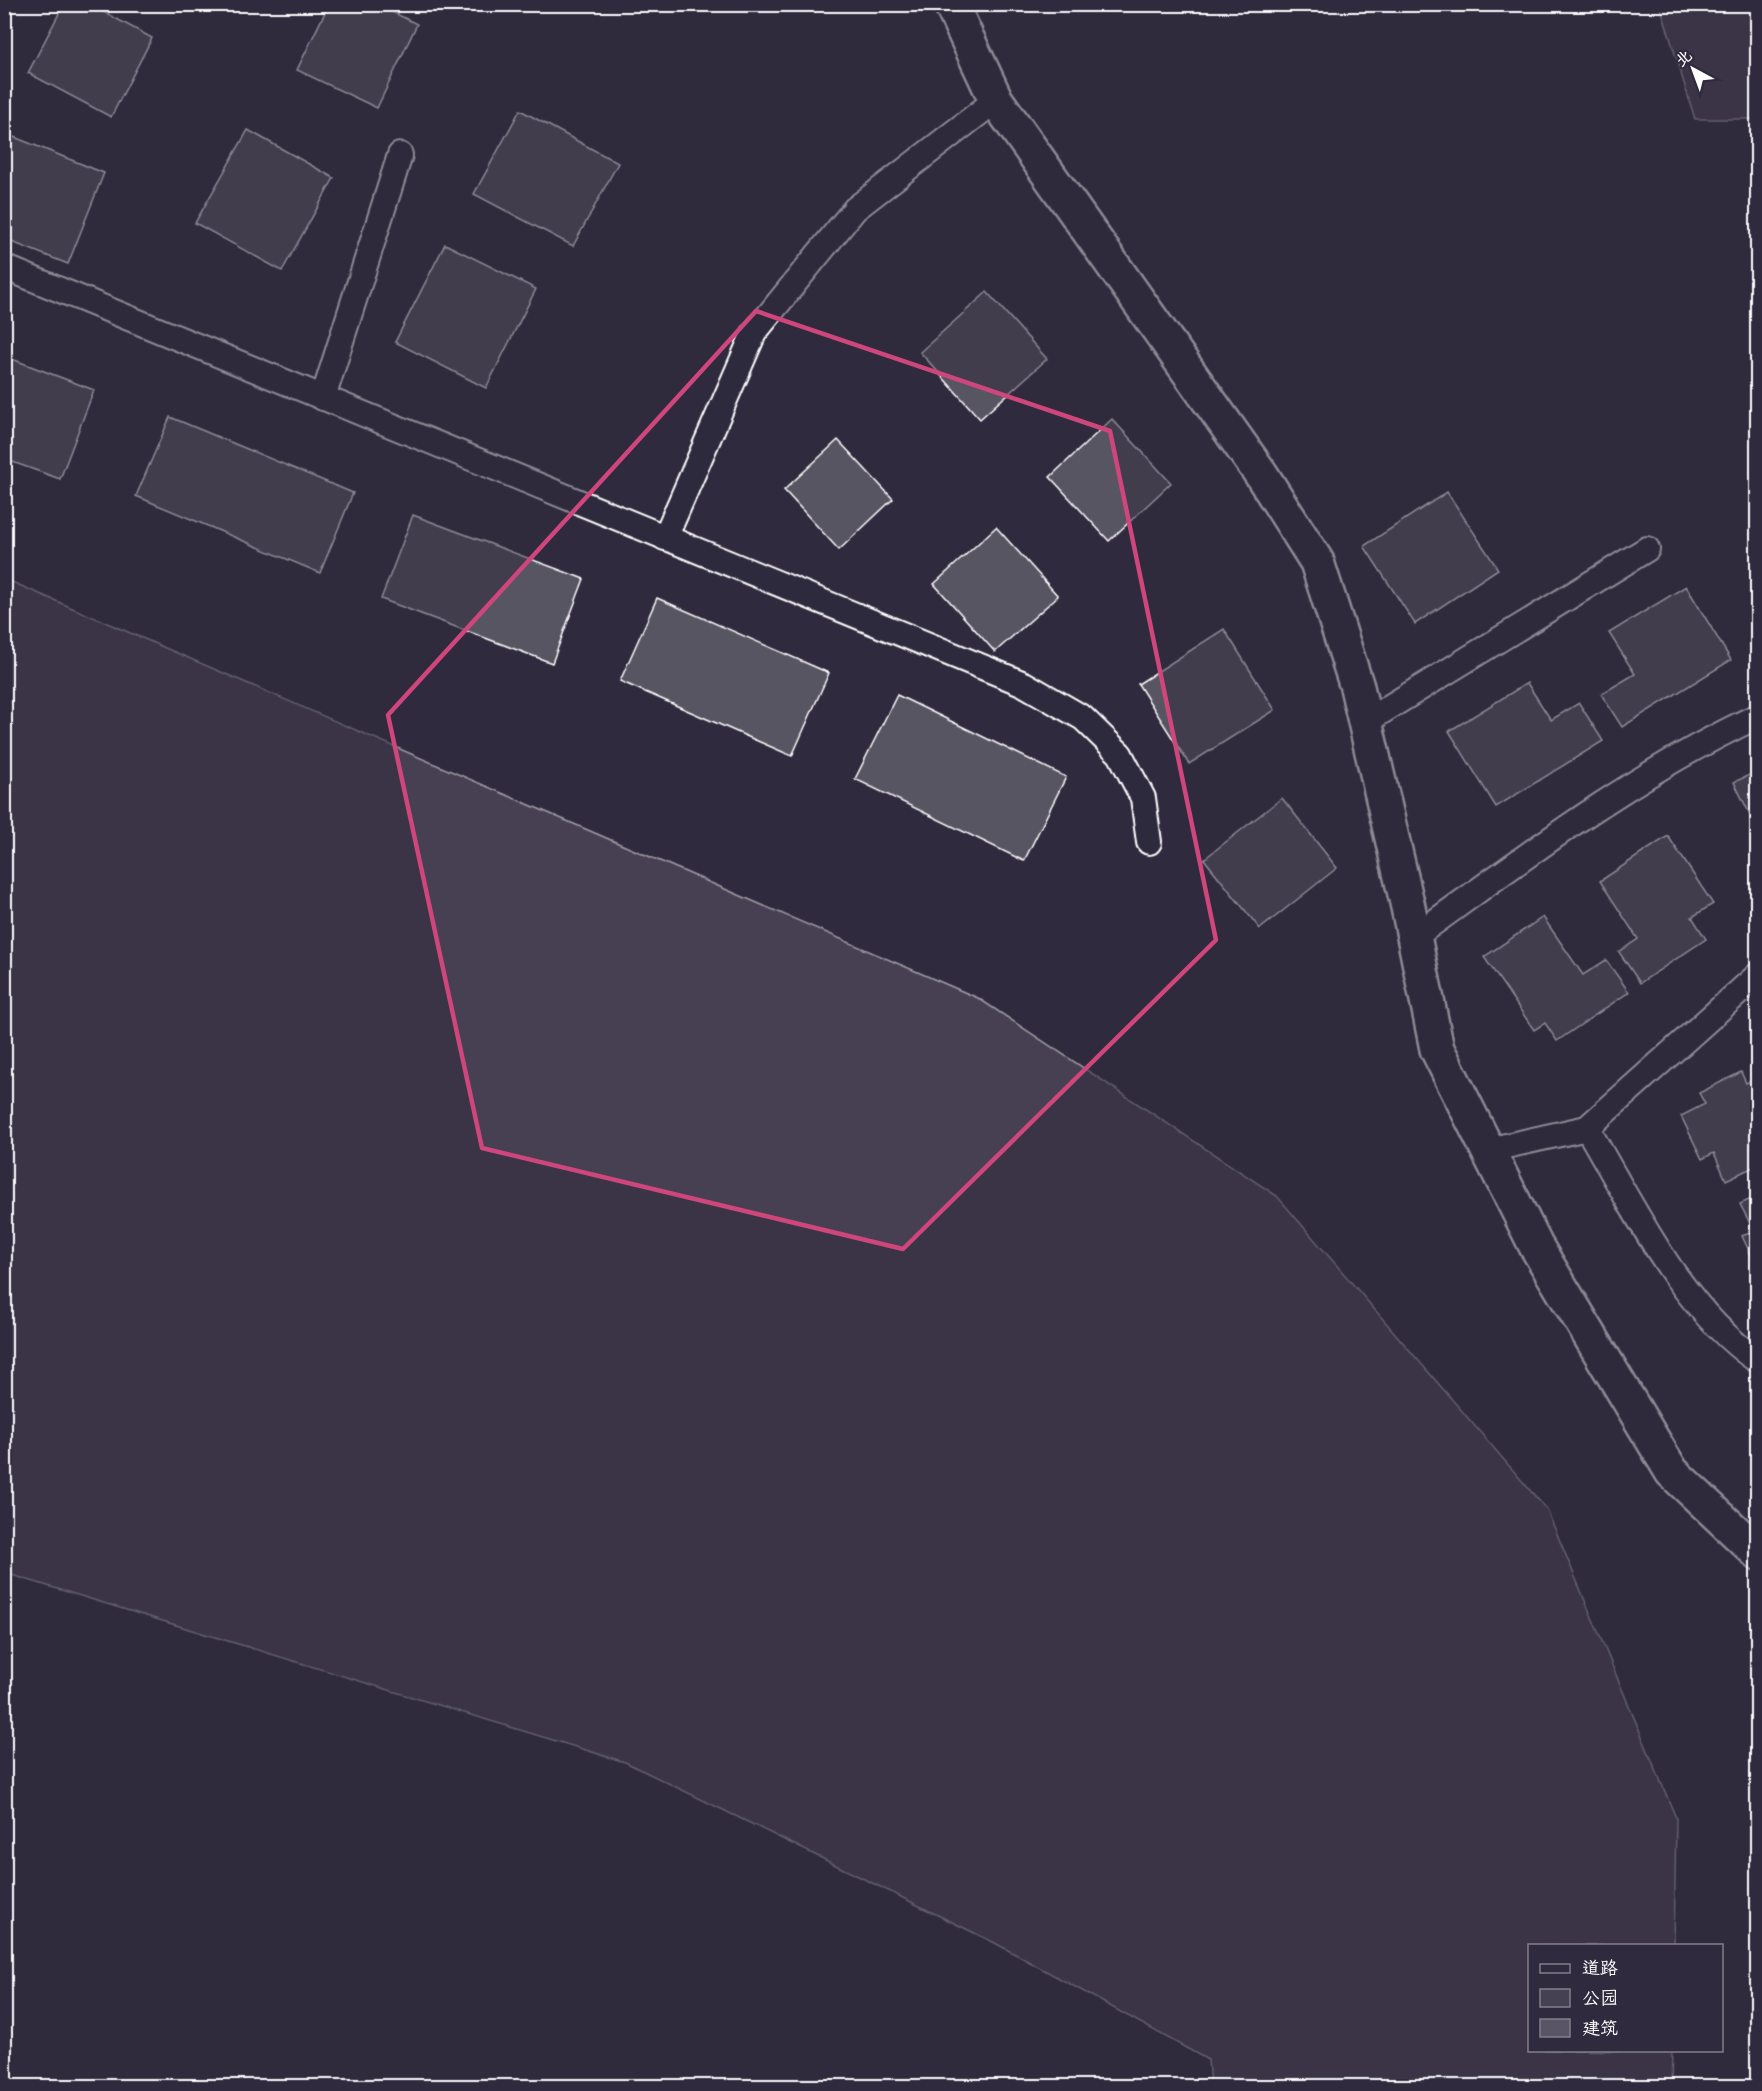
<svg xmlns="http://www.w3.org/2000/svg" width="1762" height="2091" font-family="Mali,'LXGW WenKai TC',sans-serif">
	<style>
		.green { fill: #464152; stroke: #a2a0a8; stroke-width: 1.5 }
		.building { fill: #595564; stroke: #fff; stroke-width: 1.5 }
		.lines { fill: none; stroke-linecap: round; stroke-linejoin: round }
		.service-casing { stroke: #fff; stroke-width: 28 }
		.minor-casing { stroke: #fff; stroke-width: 38 }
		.service { stroke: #2f2a3d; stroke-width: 24 }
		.minor { stroke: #2f2a3d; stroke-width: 33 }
		.marked { fill: none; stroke: #ce467c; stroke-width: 4.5; stroke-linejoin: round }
	</style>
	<rect width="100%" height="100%" fill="#2f2a3d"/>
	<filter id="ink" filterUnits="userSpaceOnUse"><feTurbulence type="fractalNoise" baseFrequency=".0167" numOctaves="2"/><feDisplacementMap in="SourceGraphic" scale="12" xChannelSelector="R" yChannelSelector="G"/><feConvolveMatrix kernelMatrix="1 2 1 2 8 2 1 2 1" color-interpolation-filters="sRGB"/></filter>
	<g filter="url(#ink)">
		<g class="green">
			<path d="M 1660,5 L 1757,5 L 1757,119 L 1695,119 Z"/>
			<path d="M 5,579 L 978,998 L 1277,1196 L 1547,1510 L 1676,1818 L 1674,1945 L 1530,1946 L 1530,2050 L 1672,2051 L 1671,2086 L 1210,2086 L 1208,2060 L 995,1943 L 625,1762 L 5,1573 Z"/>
		</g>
		<g class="building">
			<path d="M 64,4 L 89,4 L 152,38 L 111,117 L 28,73 Z"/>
			<path d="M 329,4 L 376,4 L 417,24 L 377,108 L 297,70 Z"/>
			<path d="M 520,110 L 618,163 L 573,246 L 474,194 Z"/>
			<path d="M 248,130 L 334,178 L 282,271 L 195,223 Z"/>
			<path d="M 14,137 L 104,173 L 68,264 L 4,239 L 4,161 Z"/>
			<path d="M 445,244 L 536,289 L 486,388 L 395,342 Z"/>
			<path d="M 987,292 L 1047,359 L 980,419 L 920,352 Z"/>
			<path d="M 4,356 L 94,390 L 60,479 L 4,459 Z"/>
			<path d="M 170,417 L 353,493 L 320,573 L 136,496 Z"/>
			<path d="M 1112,419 L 1171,483 L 1109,541 L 1050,477 Z"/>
			<path d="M 838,440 L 893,499 L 839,550 L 784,490 Z"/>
			<path d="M 1447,492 L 1498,569 L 1415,624 L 1364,546 Z"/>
			<path d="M 413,515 L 584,579 L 552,663 L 381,599 Z"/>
			<path d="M 996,527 L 1058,596 L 995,652 L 934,584 Z"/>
			<path d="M 1686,586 L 1731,660 L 1622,727 L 1601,694 L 1635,674 L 1609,633 Z"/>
			<path d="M 657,598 L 829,673 L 792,756 L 620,681 Z"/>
			<path d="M 1224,629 L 1275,710 L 1189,764 L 1138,684 Z"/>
			<path d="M 1527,683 L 1551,720 L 1579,703 L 1603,741 L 1496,807 L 1449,731 Z"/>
			<path d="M 897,695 L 1066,777 L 1024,861 L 855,779 Z"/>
			<path d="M 1758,771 L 1758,831 L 1734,782 Z"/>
			<path d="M 1282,798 L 1337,868 L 1260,929 L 1204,859 Z"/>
			<path d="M 1668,836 L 1713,904 L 1692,917 L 1706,939 L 1640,983 L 1619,952 L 1638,939 L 1600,881 Z"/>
			<path d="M 1543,917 L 1583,975 L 1606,960 L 1629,992 L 1557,1041 L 1545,1023 L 1534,1030 L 1484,957 Z"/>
			<path d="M 1741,1072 L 1746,1083 L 1758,1077 L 1758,1165 L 1726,1180 L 1714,1153 L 1702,1159 L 1681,1116 L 1705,1104 L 1699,1093 Z"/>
			<path d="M 1758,1196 L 1758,1270 L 1742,1236 L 1754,1231 L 1740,1204 Z"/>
		</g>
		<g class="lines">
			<g class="service-casing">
				<g id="service">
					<path d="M 4,267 L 1024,684 L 1083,718 L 1120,754 L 1143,798 L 1149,842"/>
					<path d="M 323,398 L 400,155"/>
					<path d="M 665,538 L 754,333 L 855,209 L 996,100"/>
					<path d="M 1365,722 L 1647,549"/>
					<path d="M 1414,937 C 1525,857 1633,774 1758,716"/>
					<path d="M 1587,1128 C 1633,1206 1681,1309 1758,1361"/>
					<path d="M 1488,1150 L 1587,1128 L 1758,975"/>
				</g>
			</g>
			<g class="minor-casing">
				<path id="minor" d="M 951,4 L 996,100 L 1261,474 L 1317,562 L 1357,687 L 1408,907 L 1437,1049 L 1536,1246 L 1672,1472 L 1758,1553"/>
			</g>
			<use href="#service" class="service"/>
			<use href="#minor" class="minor"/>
		</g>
	</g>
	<path d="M0 0H1762V2091H0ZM 756,311 L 1110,431 L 1216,940 L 903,1249 L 482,1148 L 388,715 Z" fill="#2f2a3d" fill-opacity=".55" fill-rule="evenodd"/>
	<path class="marked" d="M 756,311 L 1110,431 L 1216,940 L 903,1249 L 482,1148 L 388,715 Z"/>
	<rect width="1762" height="2091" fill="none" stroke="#2f2a3d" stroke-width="24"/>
	<rect x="12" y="12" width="1738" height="2067" fill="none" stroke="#fff" stroke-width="2" filter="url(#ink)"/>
	<rect x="1528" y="1944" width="195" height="108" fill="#2f2a3d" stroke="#827f8b" stroke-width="1.5"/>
	<rect x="1540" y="1964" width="30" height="9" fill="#2f2a3d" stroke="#827f8b" stroke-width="1.5"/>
	<text x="1582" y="1974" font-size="18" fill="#ffffff">道路</text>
	<rect x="1540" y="1989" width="30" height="18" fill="#464152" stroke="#827f8b" stroke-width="1.5"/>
	<text x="1582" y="2004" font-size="18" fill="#ffffff">公园</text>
	<rect x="1540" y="2019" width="30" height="18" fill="#595564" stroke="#827f8b" stroke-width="1.5"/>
	<text x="1582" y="2034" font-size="18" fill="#ffffff">建筑</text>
	<g transform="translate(1693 69) rotate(319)" stroke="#2f2a3d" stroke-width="4.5" paint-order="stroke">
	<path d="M0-4.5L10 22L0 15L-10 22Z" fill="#ffffff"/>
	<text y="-9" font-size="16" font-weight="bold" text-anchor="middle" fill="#ffffff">北</text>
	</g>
</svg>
